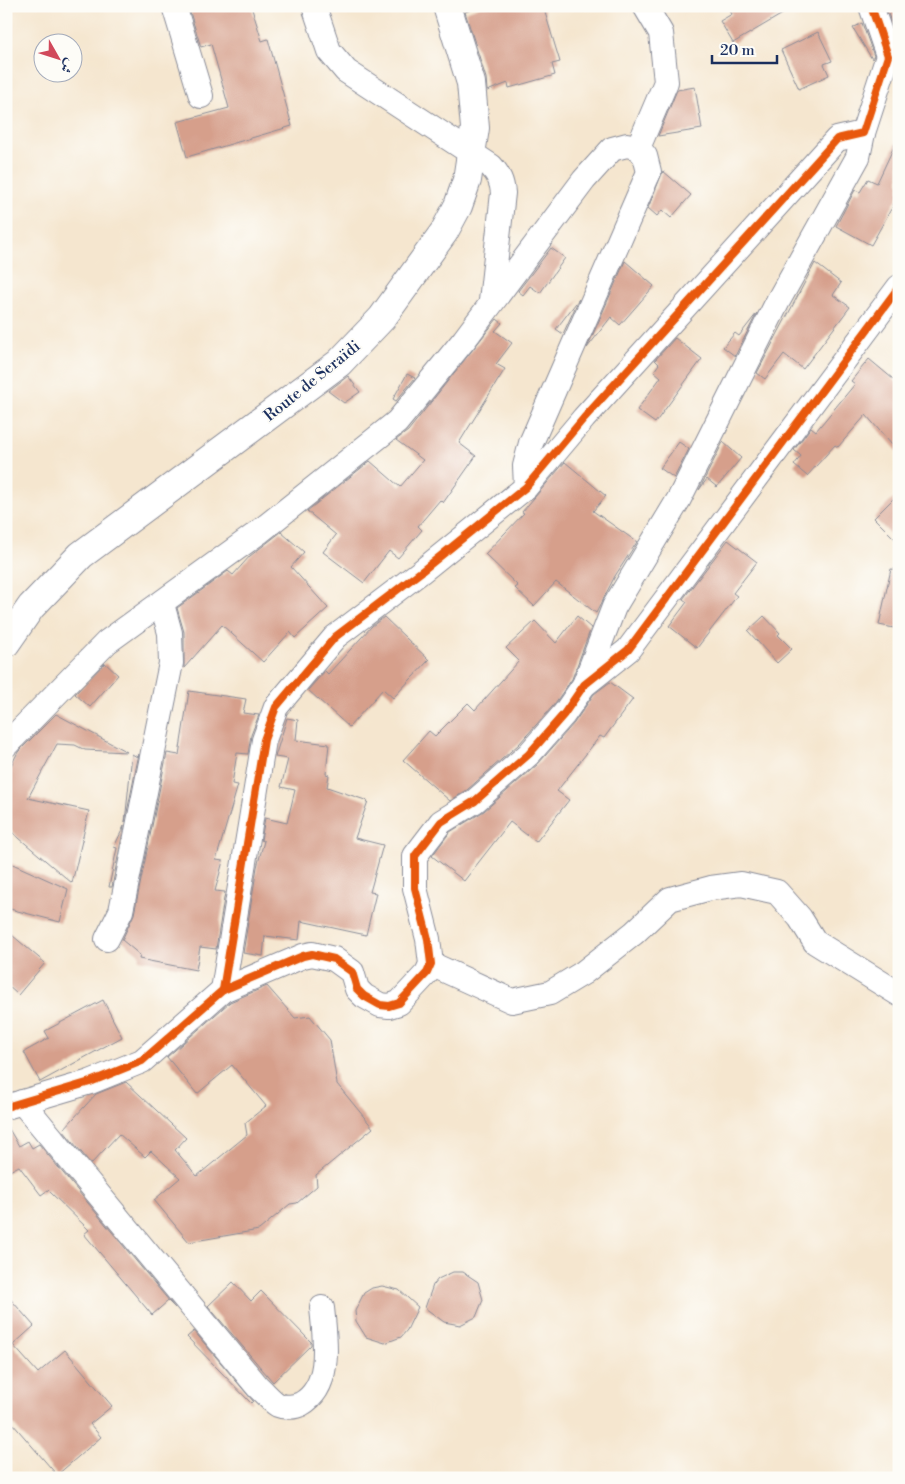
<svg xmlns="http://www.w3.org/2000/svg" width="905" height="1484" font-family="'Libre Bodoni',Amiri,serif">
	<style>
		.building { fill: #d69f8b }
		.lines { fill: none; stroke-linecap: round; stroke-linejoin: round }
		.minor-casing { stroke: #888a96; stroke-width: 26 }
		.tertiary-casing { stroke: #888a96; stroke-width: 30 }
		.minor { stroke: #fff; stroke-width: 24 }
		.tertiary { stroke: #fff; stroke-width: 28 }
		.cycleway-casing { stroke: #fdfcf7; stroke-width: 11 }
		.cycleway { stroke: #e8590c; stroke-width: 8 }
		.labels { text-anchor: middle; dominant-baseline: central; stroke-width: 4; stroke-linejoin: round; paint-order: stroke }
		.street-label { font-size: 16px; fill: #1b2f5e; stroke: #fdfcf7 }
	</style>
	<rect width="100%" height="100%" fill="#fdfcf7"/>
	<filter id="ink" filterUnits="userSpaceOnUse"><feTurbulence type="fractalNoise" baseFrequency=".02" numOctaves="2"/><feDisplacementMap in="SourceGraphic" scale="10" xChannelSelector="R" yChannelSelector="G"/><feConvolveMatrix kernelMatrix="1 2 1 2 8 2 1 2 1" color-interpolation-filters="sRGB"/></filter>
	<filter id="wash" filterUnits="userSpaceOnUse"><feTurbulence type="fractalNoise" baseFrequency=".0096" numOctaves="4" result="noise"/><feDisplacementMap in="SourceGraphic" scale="20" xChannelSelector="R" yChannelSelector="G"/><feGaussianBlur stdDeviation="1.12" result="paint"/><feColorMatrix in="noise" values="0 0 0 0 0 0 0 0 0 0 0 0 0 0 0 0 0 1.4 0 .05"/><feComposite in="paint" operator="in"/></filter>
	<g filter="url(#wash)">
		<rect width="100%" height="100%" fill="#f5e6cf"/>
		<g id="blocks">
			<g class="building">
				<path d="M 188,6 L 251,6 L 262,41 L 268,39 L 292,126 L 187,157 L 177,122 L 229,108 L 211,44 L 201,47 Z"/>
				<path d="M 481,6 L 543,6 L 560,62 L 552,64 L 555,75 L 509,88 L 508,83 L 487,91 L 486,78 L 465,12 Z"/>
				<path d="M 727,6 L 796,6 L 733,43 L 720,21 L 732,14 Z"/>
				<path d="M 889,6 L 899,6 L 899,45 L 886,8 Z"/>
				<path d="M 862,23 L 874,56 L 872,59 L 853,28 Z"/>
				<path d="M 818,32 L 832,61 L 824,64 L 829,75 L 799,89 L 781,50 Z"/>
				<path d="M 695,87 L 702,129 L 658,136 L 677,90 Z"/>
				<path d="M 899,136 L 899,195 L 871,245 L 836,226 L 855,190 L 860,192 L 868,179 L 877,183 Z"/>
				<path d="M 663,171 L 691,195 L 671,218 L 662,210 L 657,216 L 648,208 Z"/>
				<path d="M 551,248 L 565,258 L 540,293 L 530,286 L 523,295 L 518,291 Z"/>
				<path d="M 625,261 L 654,286 L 620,325 L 611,317 L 587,348 Z"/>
				<path d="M 815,263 L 841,283 L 833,295 L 850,307 L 803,369 L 784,354 L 765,379 L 757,373 Z"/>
				<path d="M 579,299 L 563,334 L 556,329 Z"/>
				<path d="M 757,313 L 735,356 L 723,347 L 735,333 L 739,336 Z"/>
				<path d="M 497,319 L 502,323 L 495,331 L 512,343 L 496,364 L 505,369 L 459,443 L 476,456 L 443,503 L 440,500 L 418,526 L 422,530 L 398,558 L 389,551 L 364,583 L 323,552 L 336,535 L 307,511 L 370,461 L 400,487 L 423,460 L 396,440 L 408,431 Z"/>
				<path d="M 675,338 L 702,359 L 655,423 L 637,410 L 661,377 L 654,371 L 659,364 L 655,360 Z"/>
				<path d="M 869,359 L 899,384 L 899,453 L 866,415 L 838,447 L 835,445 L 807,476 L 794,465 L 801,456 L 794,450 L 811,427 L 816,431 L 855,384 L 851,381 Z"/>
				<path d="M 407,374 L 415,378 L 396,401 L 393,399 Z"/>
				<path d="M 348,376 L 360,392 L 344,403 L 328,391 Z"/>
				<path d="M 679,442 L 689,449 L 674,478 L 660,468 Z"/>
				<path d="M 723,442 L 741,458 L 717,487 L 707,479 L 699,490 Z"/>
				<path d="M 565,462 L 606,496 L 593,511 L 637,542 L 615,576 L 596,613 L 556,582 L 534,606 L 515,588 L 518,586 L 485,554 L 524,513 L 522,512 Z"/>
				<path d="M 899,493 L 899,543 L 874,518 Z"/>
				<path d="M 281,532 L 304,552 L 291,567 L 328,608 L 295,638 L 290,632 L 263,662 L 222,625 L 184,668 L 184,632 L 177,608 L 228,571 L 233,575 L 250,556 Z"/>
				<path d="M 728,540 L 757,562 L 733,593 L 737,596 L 697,648 L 669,626 L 687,602 L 683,599 Z"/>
				<path d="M 891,569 L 899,570 L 899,629 L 879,625 Z"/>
				<path d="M 577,616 L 591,628 L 572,679 L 553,706 L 519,744 L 467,790 L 450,801 L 403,760 L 429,731 L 435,736 L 468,703 L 475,710 L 519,661 L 506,648 L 535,621 L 556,643 Z"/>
				<path d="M 764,616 L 780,633 L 778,635 L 792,649 L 777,663 L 748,631 Z"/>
				<path d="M 384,617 L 429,660 L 393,698 L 383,689 L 349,727 L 308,690 L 325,671 L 328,674 L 372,626 Z"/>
				<path d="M 105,663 L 118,675 L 90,707 L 75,694 Z"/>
				<path d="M 610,682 L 633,699 L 604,738 L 600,736 L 557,791 L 569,800 L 536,842 L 510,822 L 464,881 L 432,856 L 450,832 L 484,811 L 538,764 L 574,723 L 594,694 Z"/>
				<path d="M 189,691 L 246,699 L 243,713 L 259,715 L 251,735 L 248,754 L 237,753 L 232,784 L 238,785 L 216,860 L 223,861 L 215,891 L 225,892 L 216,949 L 200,947 L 196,970 L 139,959 L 140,955 L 122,940 L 134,914 L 167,753 L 179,755 Z"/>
				<path d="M 56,714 L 127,752 L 85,750 L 75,745 L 57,744 L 28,798 L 89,811 L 72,883 L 6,827 L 6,775 L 18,752 Z"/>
				<path d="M 287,718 L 298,720 L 296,740 L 329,744 L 326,774 L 329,775 L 327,787 L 368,801 L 355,838 L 383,845 L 370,892 L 376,893 L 366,935 L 301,921 L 299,940 L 265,936 L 263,956 L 243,953 L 257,867 L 264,841 L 261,840 L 265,818 L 287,823 L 295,790 L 281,787 L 288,759 L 275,757 Z"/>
				<path d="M 132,754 L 137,757 L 139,754 L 125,822 Z"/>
				<path d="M 124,826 L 112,887 L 109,887 L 117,848 L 114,847 Z"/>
				<path d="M 6,861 L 68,889 L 60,922 L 6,908 Z"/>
				<path d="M 6,930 L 45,963 L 18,995 L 6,984 Z"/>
				<path d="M 267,986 L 295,1018 L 310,1016 L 330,1040 L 337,1084 L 373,1128 L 316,1175 L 317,1186 L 297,1203 L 290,1204 L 259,1230 L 189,1242 L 154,1200 L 180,1178 L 151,1151 L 145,1157 L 119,1134 L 91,1164 L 63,1130 L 96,1094 L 126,1082 L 186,1138 L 175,1150 L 197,1176 L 247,1135 L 245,1123 L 266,1106 L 232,1065 L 197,1094 L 167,1057 L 230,1002 Z"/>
				<path d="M 103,1000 L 122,1037 L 40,1082 L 24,1052 L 49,1038 L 45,1031 Z"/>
				<path d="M 6,1124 L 19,1146 L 28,1141 L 32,1148 L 39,1144 L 175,1308 L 168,1301 L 152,1315 L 84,1234 L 89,1230 L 48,1190 L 41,1195 L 19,1166 L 6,1173 Z"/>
				<path d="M 453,1272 L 463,1272 L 478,1282 L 483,1300 L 476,1317 L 460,1325 L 444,1322 L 425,1308 L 433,1285 L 438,1279 Z"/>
				<path d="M 233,1282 L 251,1301 L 261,1291 L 311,1342 L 311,1345 L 273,1382 L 208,1306 Z"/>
				<path d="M 382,1286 L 399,1290 L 418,1307 L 407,1330 L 401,1337 L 385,1343 L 366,1337 L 356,1321 L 355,1311 L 364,1293 L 372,1288 Z"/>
				<path d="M 6,1294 L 34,1326 L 13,1345 L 38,1373 L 65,1350 L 112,1406 L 90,1424 L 101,1437 L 57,1475 L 6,1416 Z"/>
				<path d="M 194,1331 L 253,1401 L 251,1403 L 187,1337 Z"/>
			</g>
		</g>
	</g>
	<g filter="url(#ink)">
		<use href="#blocks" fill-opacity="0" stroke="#888a96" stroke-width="1"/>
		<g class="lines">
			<g class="minor-casing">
				<g id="minor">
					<path d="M 174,6 L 201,96"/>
					<path d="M 314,6 L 329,51 L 346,71 L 491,166 C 499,175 502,182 503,193 L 491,301"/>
					<path d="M 526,487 L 525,466 L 531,443 L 649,172 L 645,156 L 638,148 L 666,82 L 661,33 L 645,6"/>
					<path d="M 584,685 L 614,607 L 679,499 L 778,301 L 858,157 L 863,133"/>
					<path d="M 6,745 L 107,642 L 259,532 L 397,422 L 464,340 L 584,180 L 612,149 L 627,145 L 638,148"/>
					<path d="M 107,939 L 121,911 L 171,663 L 170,633 L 162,604"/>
					<path d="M 431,964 L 512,1001 L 550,993 L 583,973 L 634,933 L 670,899 L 711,888 L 741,884 L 777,892 L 800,918 L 815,942 L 899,994"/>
					<path d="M 223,990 L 264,740 L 276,707 L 335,637 L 422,571 L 526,487 L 584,418 L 837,139 L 863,133 L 888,56 L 871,6"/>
					<path d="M 22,1102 L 258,1387 C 264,1392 271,1401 278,1405 C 285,1408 295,1407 301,1404 C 333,1386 325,1339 322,1308"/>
					<path d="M 6,1107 L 90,1082 L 142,1061 L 223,990 L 303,956 L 312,954 L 334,959 L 352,972 L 357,989 L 364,996 L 380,1005 L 389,1006 L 399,1003 L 427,973 L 431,964 L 428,939 L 415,888 L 415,856 L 441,822 L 475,801 L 529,754 L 564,714 L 584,685 L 628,650 L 899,287"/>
				</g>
			</g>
			<g class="tertiary-casing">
				<path id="tertiary" d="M 6,643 L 31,607 L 81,555 L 339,363 L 382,318 L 444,232 L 458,206 L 467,180 L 475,128 L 471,83 L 447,6"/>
			</g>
			<use href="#minor" class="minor"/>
			<use href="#tertiary" class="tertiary"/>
			<g class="cycleway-casing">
				<g id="cycleway">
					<path d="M 223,990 L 264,740 L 276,707 L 335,637 L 422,571 L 526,487 L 584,418 L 837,139 L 863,133 L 888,56 L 871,6"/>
					<path d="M 6,1107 L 90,1082 L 142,1061 L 223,990 L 303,956 L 312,954 L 334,959 L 352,972 L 357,989 L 364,996 L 380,1005 L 389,1006 L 399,1003 L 427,973 L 431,964 L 428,939 L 415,888 L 415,856 L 441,822 L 475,801 L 529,754 L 564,714 L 584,685 L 628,650 L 899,287"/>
				</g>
			</g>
			<use href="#cycleway" class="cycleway"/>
		</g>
	</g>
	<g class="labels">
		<g class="street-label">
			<text transform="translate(312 381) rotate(-39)">Route de Seraïdi</text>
		</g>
	</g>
	<rect width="905" height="1484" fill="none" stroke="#fdfcf7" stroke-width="25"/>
	<g transform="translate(58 58) rotate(129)"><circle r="24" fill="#fdfcf7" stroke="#a3aaba"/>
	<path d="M0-4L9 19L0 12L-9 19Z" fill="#d1495b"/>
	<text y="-8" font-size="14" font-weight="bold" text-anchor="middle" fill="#1b2f5e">ش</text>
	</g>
	<path d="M712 55v8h65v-8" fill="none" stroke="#1b2f5e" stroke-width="2.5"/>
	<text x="720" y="55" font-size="15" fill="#1b2f5e" stroke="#fdfcf7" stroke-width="4" paint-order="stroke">20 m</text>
</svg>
